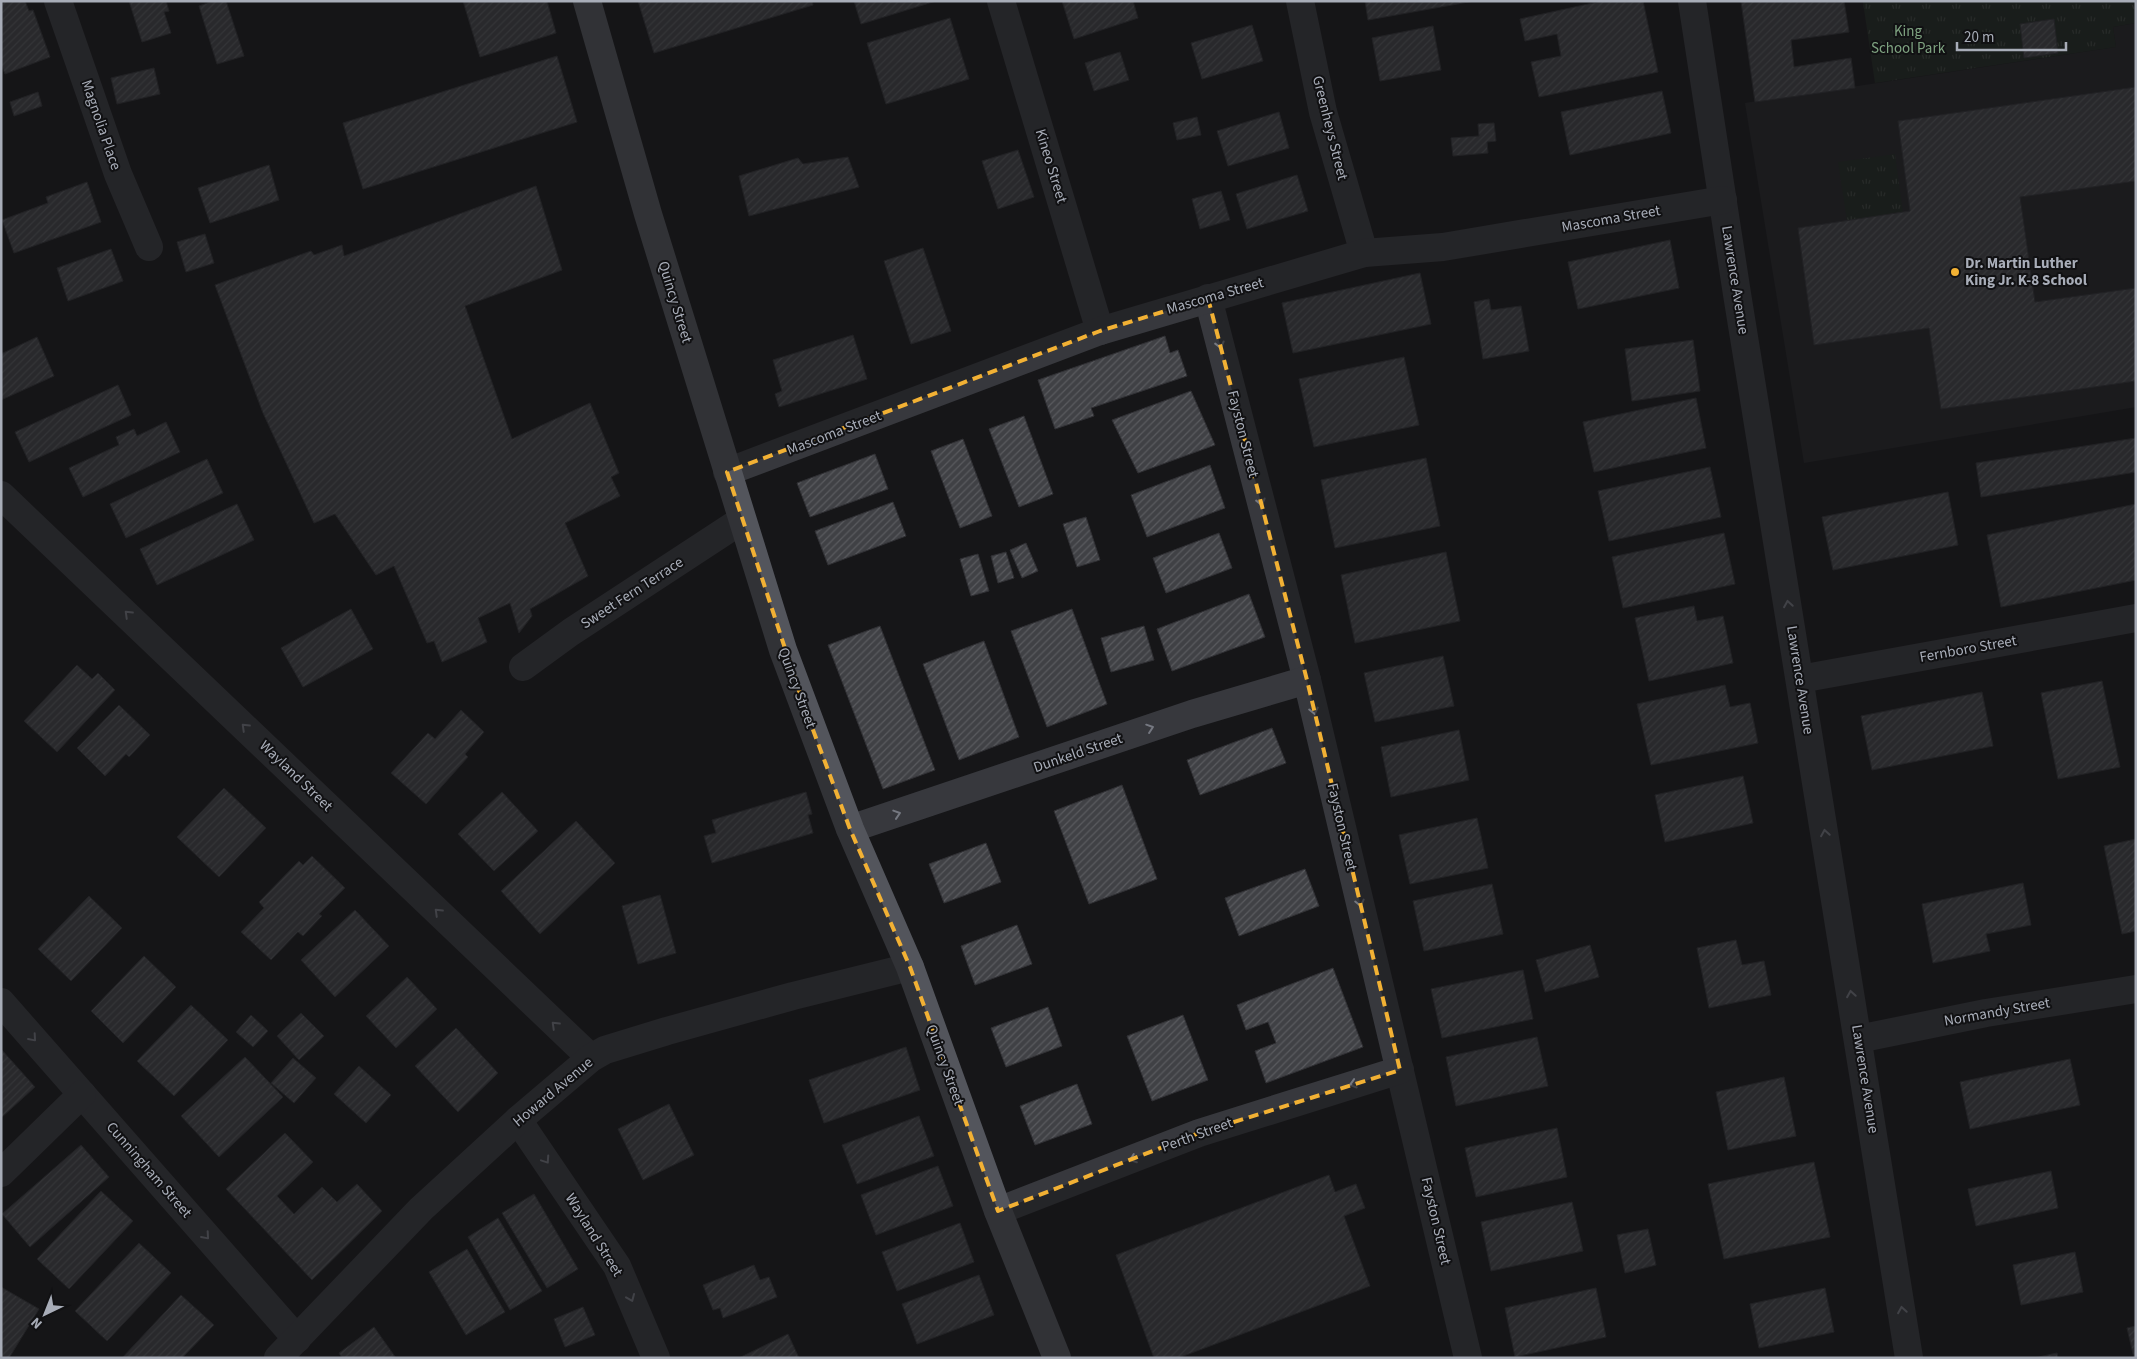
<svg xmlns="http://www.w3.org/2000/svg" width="2137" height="1359" font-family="'Source Sans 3',sans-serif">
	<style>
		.built { fill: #222225 }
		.park { fill: url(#park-tufts) }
		.building { fill: url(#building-hatch); stroke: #303034 }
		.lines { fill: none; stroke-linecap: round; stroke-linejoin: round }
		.minor { stroke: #37383d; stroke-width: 28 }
		.major { stroke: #53555c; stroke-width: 28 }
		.oneway { stroke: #757881 }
		.marked { fill: none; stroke: #f2b134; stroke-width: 4; stroke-dasharray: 10 6; stroke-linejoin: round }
		.poi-dot { fill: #f2b134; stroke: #111113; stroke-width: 2 }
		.labels { text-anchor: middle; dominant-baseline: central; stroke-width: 4; stroke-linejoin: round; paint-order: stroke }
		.park-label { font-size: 15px; fill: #7fa381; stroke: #111113 }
		.street-label { font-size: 15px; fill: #a8adb8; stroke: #111113 }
		.poi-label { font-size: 15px; font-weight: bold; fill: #a8adb8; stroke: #111113; text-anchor: start }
	</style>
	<defs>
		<pattern id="park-tufts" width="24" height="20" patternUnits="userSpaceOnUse" patternTransform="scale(1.25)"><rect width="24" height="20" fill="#1e261f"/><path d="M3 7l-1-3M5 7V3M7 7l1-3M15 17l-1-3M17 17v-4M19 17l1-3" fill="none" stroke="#3c433d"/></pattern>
		<pattern id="building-hatch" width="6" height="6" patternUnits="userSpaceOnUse" patternTransform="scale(1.25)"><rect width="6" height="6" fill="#404145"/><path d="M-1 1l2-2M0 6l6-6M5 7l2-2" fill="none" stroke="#595a5e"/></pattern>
	</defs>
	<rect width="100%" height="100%" fill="#161618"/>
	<path class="built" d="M 2136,23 L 2136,407 L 1804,463 L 1745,103 L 2116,47 L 2113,27 Z"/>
	<g class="park">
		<path d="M 1870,1 L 2136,1 L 2136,23 L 2113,27 L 2116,47 L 1875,83 L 1863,2 Z"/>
		<path d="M 1895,154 L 1903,213 L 1847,221 L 1838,162 Z"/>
	</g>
	<g class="building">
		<path d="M 1,1 L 25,1 L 29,11 L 33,10 L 50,57 L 5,74 L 1,64 Z"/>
		<path d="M 129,1 L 166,1 L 169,11 L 164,12 L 171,33 L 142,42 Z"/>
		<path d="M 213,1 L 226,1 L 244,56 L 217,64 L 199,6 Z"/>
		<path d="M 463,1 L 547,1 L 556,33 L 480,57 Z"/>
		<path d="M 638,1 L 812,1 L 813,5 L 654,53 Z"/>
		<path d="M 854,1 L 936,1 L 861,24 Z"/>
		<path d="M 1062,1 L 1133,1 L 1138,18 L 1074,39 Z"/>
		<path d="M 1365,1 L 1474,1 L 1368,20 Z"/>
		<path d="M 1602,1 L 1643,1 L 1658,72 L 1539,97 L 1531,62 L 1561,56 L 1557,34 L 1525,41 L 1520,19 Z"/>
		<path d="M 1741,1 L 1844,1 L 1849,32 L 1791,40 L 1794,67 L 1851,58 L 1855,88 L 1755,102 Z"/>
		<path d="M 950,18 L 969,79 L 886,104 L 867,43 Z"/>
		<path d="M 2054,19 L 2058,53 L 2024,58 L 2020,24 Z"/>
		<path d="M 1252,25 L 1263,61 L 1202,79 L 1191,43 Z"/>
		<path d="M 1433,26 L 1441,70 L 1380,81 L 1372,38 Z"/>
		<path d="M 1120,52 L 1129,80 L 1094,91 L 1085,63 Z"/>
		<path d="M 557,56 L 577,122 L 363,189 L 343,123 Z"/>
		<path d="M 154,68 L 160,94 L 117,104 L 111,78 Z"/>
		<path d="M 2136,87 L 2136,181 L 2020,197 L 2035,302 L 2136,288 L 2136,381 L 1941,409 L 1929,328 L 1814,345 L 1798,228 L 1910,211 L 1898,121 Z"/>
		<path d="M 1662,91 L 1671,133 L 1570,155 L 1561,112 Z"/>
		<path d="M 38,92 L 42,106 L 14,116 L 10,102 Z"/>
		<path d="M 1279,112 L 1289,148 L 1228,166 L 1217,131 Z"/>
		<path d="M 1197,117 L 1201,135 L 1177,140 L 1173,123 Z"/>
		<path d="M 1494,123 L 1496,141 L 1487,142 L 1488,153 L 1453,156 L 1451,138 L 1479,136 L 1478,124 Z"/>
		<path d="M 1018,150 L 1034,197 L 998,209 L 982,161 Z"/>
		<path d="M 848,157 L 859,187 L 749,216 L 739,176 L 798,158 L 803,164 Z"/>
		<path d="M 269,165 L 279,200 L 210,223 L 198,188 Z"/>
		<path d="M 1297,175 L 1308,211 L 1247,229 L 1236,194 Z"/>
		<path d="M 87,182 L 101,222 L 14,253 L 2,220 L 48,203 L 46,197 Z"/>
		<path d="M 536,186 L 562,270 L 465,306 L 512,439 L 590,403 L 619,473 L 611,477 L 620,496 L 565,523 L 588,576 L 530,609 L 532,616 L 519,633 L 510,603 L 478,618 L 487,642 L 442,662 L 434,641 L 427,643 L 394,566 L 376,575 L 335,514 L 314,523 L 263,413 L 215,285 L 311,251 L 314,255 L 342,245 L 344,256 Z"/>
		<path d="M 1221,191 L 1230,220 L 1200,229 L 1192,199 Z"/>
		<path d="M 205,234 L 214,263 L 186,272 L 177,242 Z"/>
		<path d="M 1670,240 L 1679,288 L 1578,309 L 1568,262 Z"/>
		<path d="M 923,248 L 951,331 L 911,344 L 884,261 Z"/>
		<path d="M 111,249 L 123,281 L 68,301 L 57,268 Z"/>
		<path d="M 1420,273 L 1431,324 L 1293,353 L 1282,303 Z"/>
		<path d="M 1489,299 L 1491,310 L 1521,306 L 1529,351 L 1483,359 L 1474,302 Z"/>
		<path d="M 853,335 L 867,379 L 779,407 L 775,394 L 782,391 L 773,360 Z"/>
		<path d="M 1165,336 L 1170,353 L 1178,350 L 1187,376 L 1091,408 L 1094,416 L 1055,429 L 1038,380 Z"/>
		<path d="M 37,337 L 54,376 L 1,400 L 1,354 Z"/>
		<path d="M 1693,340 L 1700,391 L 1632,401 L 1625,349 Z"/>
		<path d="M 1404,357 L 1419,425 L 1314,447 L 1299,379 Z"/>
		<path d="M 118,385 L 131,415 L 29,462 L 15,432 Z"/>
		<path d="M 1191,391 L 1215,445 L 1138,473 L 1112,420 Z"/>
		<path d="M 1696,398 L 1706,448 L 1594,472 L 1583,422 Z"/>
		<path d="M 1024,416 L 1053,494 L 1019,507 L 989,429 Z"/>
		<path d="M 166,422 L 180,452 L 83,497 L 69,468 L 119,445 L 116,437 L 134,429 L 137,436 Z"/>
		<path d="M 2136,438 L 2136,472 L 1981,497 L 1976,463 Z"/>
		<path d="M 963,439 L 992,516 L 960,528 L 931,451 Z"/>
		<path d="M 875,454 L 888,489 L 810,517 L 797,483 Z"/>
		<path d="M 1426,458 L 1440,526 L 1335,548 L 1321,480 Z"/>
		<path d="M 207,459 L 223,493 L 126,538 L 110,504 Z"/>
		<path d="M 1210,465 L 1225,508 L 1147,537 L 1131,495 Z"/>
		<path d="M 1710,467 L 1721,517 L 1609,541 L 1598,491 Z"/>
		<path d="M 1948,492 L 1958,545 L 1833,570 L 1822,517 Z"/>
		<path d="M 893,502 L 906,536 L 828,565 L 815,531 Z"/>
		<path d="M 237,504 L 254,540 L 157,585 L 140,549 Z"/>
		<path d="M 2136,504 L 2136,580 L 2001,607 L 1987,535 Z"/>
		<path d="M 1086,517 L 1100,560 L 1077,567 L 1063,524 Z"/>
		<path d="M 1219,533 L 1232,568 L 1166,593 L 1153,558 Z"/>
		<path d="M 1724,533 L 1735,584 L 1623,608 L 1612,557 Z"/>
		<path d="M 1026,543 L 1038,571 L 1022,578 L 1010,550 Z"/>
		<path d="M 1006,552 L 1014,578 L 998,583 L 991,556 Z"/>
		<path d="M 1446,552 L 1460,621 L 1355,643 L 1341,575 Z"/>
		<path d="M 978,554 L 989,591 L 971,596 L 960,559 Z"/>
		<path d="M 1249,594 L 1265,637 L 1172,671 L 1157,629 Z"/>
		<path d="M 1694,606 L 1697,621 L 1723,616 L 1733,663 L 1649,681 L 1635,618 Z"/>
		<path d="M 351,609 L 373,649 L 303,687 L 281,648 Z"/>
		<path d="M 1072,609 L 1107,704 L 1047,727 L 1011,631 Z"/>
		<path d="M 880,626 L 935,770 L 883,789 L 828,645 Z"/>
		<path d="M 1144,626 L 1154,660 L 1111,672 L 1101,638 Z"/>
		<path d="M 984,641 L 1019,737 L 959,760 L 923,664 Z"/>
		<path d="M 1443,656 L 1454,706 L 1375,722 L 1364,673 Z"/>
		<path d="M 77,665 L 92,679 L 98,673 L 115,690 L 57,752 L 24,721 Z"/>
		<path d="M 2102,681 L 2120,767 L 2058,779 L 2041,693 Z"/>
		<path d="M 1725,685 L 1730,707 L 1750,703 L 1758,743 L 1651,765 L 1637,704 Z"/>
		<path d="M 1982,692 L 1993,746 L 1872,770 L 1861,716 Z"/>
		<path d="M 119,705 L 150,735 L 129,757 L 126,754 L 105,776 L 77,748 Z"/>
		<path d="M 461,710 L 484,732 L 465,754 L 468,757 L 426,804 L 391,773 L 428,733 L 435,739 Z"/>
		<path d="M 1272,728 L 1286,763 L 1200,795 L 1187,760 Z"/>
		<path d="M 1459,730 L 1469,780 L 1391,797 L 1381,747 Z"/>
		<path d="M 1743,776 L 1753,823 L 1665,842 L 1655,795 Z"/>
		<path d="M 1122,785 L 1157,879 L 1089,904 L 1054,811 Z"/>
		<path d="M 224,788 L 266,828 L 219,877 L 177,837 Z"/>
		<path d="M 502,792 L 538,831 L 494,871 L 458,834 Z"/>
		<path d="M 806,792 L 812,814 L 808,815 L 813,833 L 712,863 L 704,836 L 716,833 L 712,820 Z"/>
		<path d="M 1477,818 L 1488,868 L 1410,884 L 1399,835 Z"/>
		<path d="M 576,821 L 615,863 L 540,934 L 501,891 Z"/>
		<path d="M 2136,839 L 2136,931 L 2122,934 L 2104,846 Z"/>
		<path d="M 986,843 L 1001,882 L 944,903 L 929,864 Z"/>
		<path d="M 312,856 L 345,888 L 319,914 L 322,916 L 303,936 L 298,932 L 271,960 L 241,932 L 264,908 L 259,902 L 299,861 L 303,865 Z"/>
		<path d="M 1305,869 L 1319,906 L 1239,936 L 1225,898 Z"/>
		<path d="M 2023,883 L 2031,925 L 1986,934 L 1990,951 L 1933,963 L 1922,904 Z"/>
		<path d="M 1492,884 L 1503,934 L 1424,951 L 1413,901 Z"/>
		<path d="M 660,895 L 676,953 L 638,964 L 622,906 Z"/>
		<path d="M 89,896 L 122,928 L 71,981 L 38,949 Z"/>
		<path d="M 355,910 L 389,946 L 335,997 L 301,960 Z"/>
		<path d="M 1017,925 L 1032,964 L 975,985 L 961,946 Z"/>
		<path d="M 1736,940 L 1742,965 L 1764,961 L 1771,995 L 1709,1008 L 1697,948 Z"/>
		<path d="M 1590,945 L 1599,977 L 1545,992 L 1536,960 Z"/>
		<path d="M 144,956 L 176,987 L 123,1043 L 91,1011 Z"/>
		<path d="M 1333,968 L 1363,1047 L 1266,1083 L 1255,1051 L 1276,1043 L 1268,1022 L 1246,1030 L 1237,1005 Z"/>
		<path d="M 1523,970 L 1533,1019 L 1442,1038 L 1431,989 Z"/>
		<path d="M 407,977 L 437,1009 L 396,1048 L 366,1016 Z"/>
		<path d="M 191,1005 L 228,1040 L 174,1096 L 137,1061 Z"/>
		<path d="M 1048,1007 L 1062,1046 L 1006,1067 L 991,1028 Z"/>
		<path d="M 301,1013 L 324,1036 L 299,1060 L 277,1036 Z"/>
		<path d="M 251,1015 L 268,1031 L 253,1047 L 236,1032 Z"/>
		<path d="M 1183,1015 L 1208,1080 L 1152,1101 L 1127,1036 Z"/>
		<path d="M 456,1028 L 498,1073 L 458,1112 L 415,1066 Z"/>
		<path d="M 1537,1037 L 1548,1086 L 1456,1106 L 1446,1057 Z"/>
		<path d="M 906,1047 L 920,1090 L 824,1123 L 809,1080 Z"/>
		<path d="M 1,1049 L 35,1087 L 1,1118 Z"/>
		<path d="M 245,1057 L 283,1097 L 219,1157 L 181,1116 Z"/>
		<path d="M 293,1058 L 316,1078 L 294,1103 L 271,1083 Z"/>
		<path d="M 2070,1059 L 2080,1105 L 1970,1129 L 1960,1082 Z"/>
		<path d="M 359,1066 L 391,1095 L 366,1123 L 334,1094 Z"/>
		<path d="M 1784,1077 L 1796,1136 L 1728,1150 L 1716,1092 Z"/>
		<path d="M 1077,1084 L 1092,1124 L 1035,1145 L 1020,1106 Z"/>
		<path d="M 669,1104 L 694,1155 L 643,1180 L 618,1129 Z"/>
		<path d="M 919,1116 L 934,1156 L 857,1184 L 842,1145 Z"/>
		<path d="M 1557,1128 L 1567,1177 L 1476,1197 L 1465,1148 Z"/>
		<path d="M 285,1133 L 313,1162 L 277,1196 L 294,1214 L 322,1187 L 337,1202 L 357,1184 L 382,1211 L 312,1280 L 226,1189 Z"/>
		<path d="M 81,1145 L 109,1177 L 30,1247 L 2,1214 Z"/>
		<path d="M 1814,1162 L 1830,1237 L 1724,1259 L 1708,1184 Z"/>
		<path d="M 938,1166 L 953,1206 L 876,1235 L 861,1195 Z"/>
		<path d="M 2051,1171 L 2058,1208 L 1976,1226 L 1968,1189 Z"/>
		<path d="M 1329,1175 L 1335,1192 L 1356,1184 L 1365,1208 L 1344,1216 L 1370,1286 L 1178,1358 L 1154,1358 L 1116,1255 Z"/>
		<path d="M 101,1191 L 133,1221 L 69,1289 L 37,1259 Z"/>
		<path d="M 534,1194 L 578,1269 L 547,1288 L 502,1213 Z"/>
		<path d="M 1572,1202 L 1583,1251 L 1491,1271 L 1481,1222 Z"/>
		<path d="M 498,1218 L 542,1291 L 510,1310 L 468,1237 Z"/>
		<path d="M 960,1223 L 974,1262 L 897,1291 L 882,1252 Z"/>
		<path d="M 1648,1229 L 1656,1265 L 1625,1273 L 1617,1235 Z"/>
		<path d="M 139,1243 L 171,1273 L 107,1341 L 75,1311 Z"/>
		<path d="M 467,1249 L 505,1312 L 466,1335 L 429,1272 Z"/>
		<path d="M 2075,1252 L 2083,1292 L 2021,1305 L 2013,1265 Z"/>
		<path d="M 754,1265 L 760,1280 L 769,1277 L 777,1297 L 723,1318 L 720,1308 L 713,1310 L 703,1285 Z"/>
		<path d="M 979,1275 L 994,1315 L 917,1344 L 902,1304 Z"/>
		<path d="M 1,1287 L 39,1309 L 9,1358 L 1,1358 Z"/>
		<path d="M 1596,1288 L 1606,1337 L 1515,1357 L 1505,1308 Z"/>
		<path d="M 1825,1288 L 1834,1332 L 1759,1348 L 1750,1304 Z"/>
		<path d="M 181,1295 L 214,1325 L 182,1358 L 122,1358 Z"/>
		<path d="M 583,1307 L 595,1335 L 565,1347 L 554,1319 Z"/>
		<path d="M 2136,1326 L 2136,1358 L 2134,1358 L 2127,1328 Z"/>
		<path d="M 374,1327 L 396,1358 L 342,1358 L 339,1353 Z"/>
		<path d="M 788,1334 L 799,1358 L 739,1358 Z"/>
		<path d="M 2057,1353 L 2058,1358 L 2034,1358 Z"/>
	</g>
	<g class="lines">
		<g class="minor">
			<path d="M 58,1 L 118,174 L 149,247"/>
			<path d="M 1001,1 L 1100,331"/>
			<path d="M 1300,1 L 1323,112 L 1364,253"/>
			<path d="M 1692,1 L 1737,294 L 1909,1358"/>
			<path d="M 1208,298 L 1307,680 L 1468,1358"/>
			<path d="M 727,472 L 1100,331 L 1364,253 L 1443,247 L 1723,200"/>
			<path d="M 1,495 L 591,1058"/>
			<path d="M 523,667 L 571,632 L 742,520"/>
			<path d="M 1800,679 L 2136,618"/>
			<path d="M 850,829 L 1192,714 L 1307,680"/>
			<path d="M 1,1002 L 297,1339"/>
			<path d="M 1858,1039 L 1986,1013 L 2136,989"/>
			<path d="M 518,1120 L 617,1266 L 656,1358"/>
			<path d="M 1,1173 L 82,1094"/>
			<path d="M 998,1211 L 1199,1133 L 1400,1070"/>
			<path d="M 278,1358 L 421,1209 L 518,1120 L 591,1058 L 605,1050 L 667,1031 L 793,996 L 910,967"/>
		</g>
		<path class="major" d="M 587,1 L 648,214 L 783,650 L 850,829 L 910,967 L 998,1211 L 1057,1358"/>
	</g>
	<defs><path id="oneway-chevron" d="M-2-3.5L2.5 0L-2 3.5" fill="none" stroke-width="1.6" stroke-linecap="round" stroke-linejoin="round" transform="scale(1.25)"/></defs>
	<g class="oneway">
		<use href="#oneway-chevron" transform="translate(1220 345) rotate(76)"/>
		<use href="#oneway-chevron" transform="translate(1261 502) rotate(76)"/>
		<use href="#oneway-chevron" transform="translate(1788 604) rotate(-99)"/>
		<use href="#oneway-chevron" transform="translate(128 614) rotate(-136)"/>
		<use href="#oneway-chevron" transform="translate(1314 711) rotate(77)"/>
		<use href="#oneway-chevron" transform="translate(245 727) rotate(-136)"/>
		<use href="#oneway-chevron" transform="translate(1150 728) rotate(-19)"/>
		<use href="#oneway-chevron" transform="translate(897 814) rotate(-18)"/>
		<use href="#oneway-chevron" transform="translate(1825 833) rotate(-99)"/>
		<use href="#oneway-chevron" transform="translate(1360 903) rotate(77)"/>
		<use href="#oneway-chevron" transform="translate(438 912) rotate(-136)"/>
		<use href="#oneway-chevron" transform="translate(1851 994) rotate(-99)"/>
		<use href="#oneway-chevron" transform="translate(555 1025) rotate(-136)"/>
		<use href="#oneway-chevron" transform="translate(33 1038) rotate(49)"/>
		<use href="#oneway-chevron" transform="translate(1353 1084) rotate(163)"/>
		<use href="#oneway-chevron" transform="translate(1133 1159) rotate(159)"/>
		<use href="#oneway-chevron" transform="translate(546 1160) rotate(56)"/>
		<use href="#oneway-chevron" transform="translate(206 1236) rotate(49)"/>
		<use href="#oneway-chevron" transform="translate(631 1298) rotate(67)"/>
		<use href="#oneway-chevron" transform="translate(1902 1310) rotate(-99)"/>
	</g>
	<path d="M0 0H2137V1359H0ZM 1208,298 L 1307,680 L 1400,1070 L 1199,1133 L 998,1211 L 910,967 L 850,829 L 803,703 L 727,472 L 1100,331 Z" fill="#161618" fill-opacity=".55" fill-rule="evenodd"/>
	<path class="marked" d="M 1208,298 L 1307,680 L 1400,1070 L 1199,1133 L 998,1211 L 910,967 L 850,829 L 803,703 L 727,472 L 1100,331 Z"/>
	<circle class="poi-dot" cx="1955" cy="272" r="5"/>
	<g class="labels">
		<g class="park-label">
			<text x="1908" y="31">King<tspan x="1908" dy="17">School Park</tspan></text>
		</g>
		<g class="street-label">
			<text transform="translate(101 125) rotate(71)">Magnolia Place</text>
			<text transform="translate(1330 128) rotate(76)">Greenheys Street</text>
			<text transform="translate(1051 166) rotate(73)">Kineo Street</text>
			<text transform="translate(1611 219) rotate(-10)">Mascoma Street</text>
			<text transform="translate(1735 280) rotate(81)">Lawrence Avenue</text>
			<text transform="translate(1215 296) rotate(-16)">Mascoma Street</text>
			<text transform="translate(675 302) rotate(73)">Quincy Street</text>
			<text transform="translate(834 433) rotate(-21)">Mascoma Street</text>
			<text transform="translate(1243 434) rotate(76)">Fayston Street</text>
			<text transform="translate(632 593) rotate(-33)">Sweet Fern Terrace</text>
			<text transform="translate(1968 649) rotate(-10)">Fernboro Street</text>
			<text transform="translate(1800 680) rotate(81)">Lawrence Avenue</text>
			<text transform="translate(797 688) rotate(70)">Quincy Street</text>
			<text transform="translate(1078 753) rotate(-19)">Dunkeld Street</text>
			<text transform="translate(296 776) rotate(44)">Wayland Street</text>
			<text transform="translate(1342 827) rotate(77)">Fayston Street</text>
			<text transform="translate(1997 1012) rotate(-10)">Normandy Street</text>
			<text transform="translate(945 1065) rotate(70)">Quincy Street</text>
			<text transform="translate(1865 1079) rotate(81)">Lawrence Avenue</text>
			<text transform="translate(553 1092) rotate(-40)">Howard Avenue</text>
			<text transform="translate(1197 1135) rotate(-20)">Perth Street</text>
			<text transform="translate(149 1170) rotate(49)">Cunningham Street</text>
			<text transform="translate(1436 1221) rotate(77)">Fayston Street</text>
			<text transform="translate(594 1235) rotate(58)">Wayland Street</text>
		</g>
		<g class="poi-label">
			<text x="1965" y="263">Dr. Martin Luther<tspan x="1965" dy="17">King Jr. K-8 School</tspan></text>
		</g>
	</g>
	<rect width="2137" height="1359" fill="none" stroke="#a8adb8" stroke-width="5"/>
	<g transform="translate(45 1314) rotate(223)" stroke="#111113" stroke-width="4" paint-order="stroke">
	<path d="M0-4L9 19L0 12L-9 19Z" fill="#a8adb8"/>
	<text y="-8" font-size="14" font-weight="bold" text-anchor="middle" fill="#a8adb8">N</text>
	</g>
	<path d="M1957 42v8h109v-8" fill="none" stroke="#a8adb8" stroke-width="2.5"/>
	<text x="1964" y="42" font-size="15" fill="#a8adb8" stroke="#111113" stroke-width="4" paint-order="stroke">20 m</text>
</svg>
